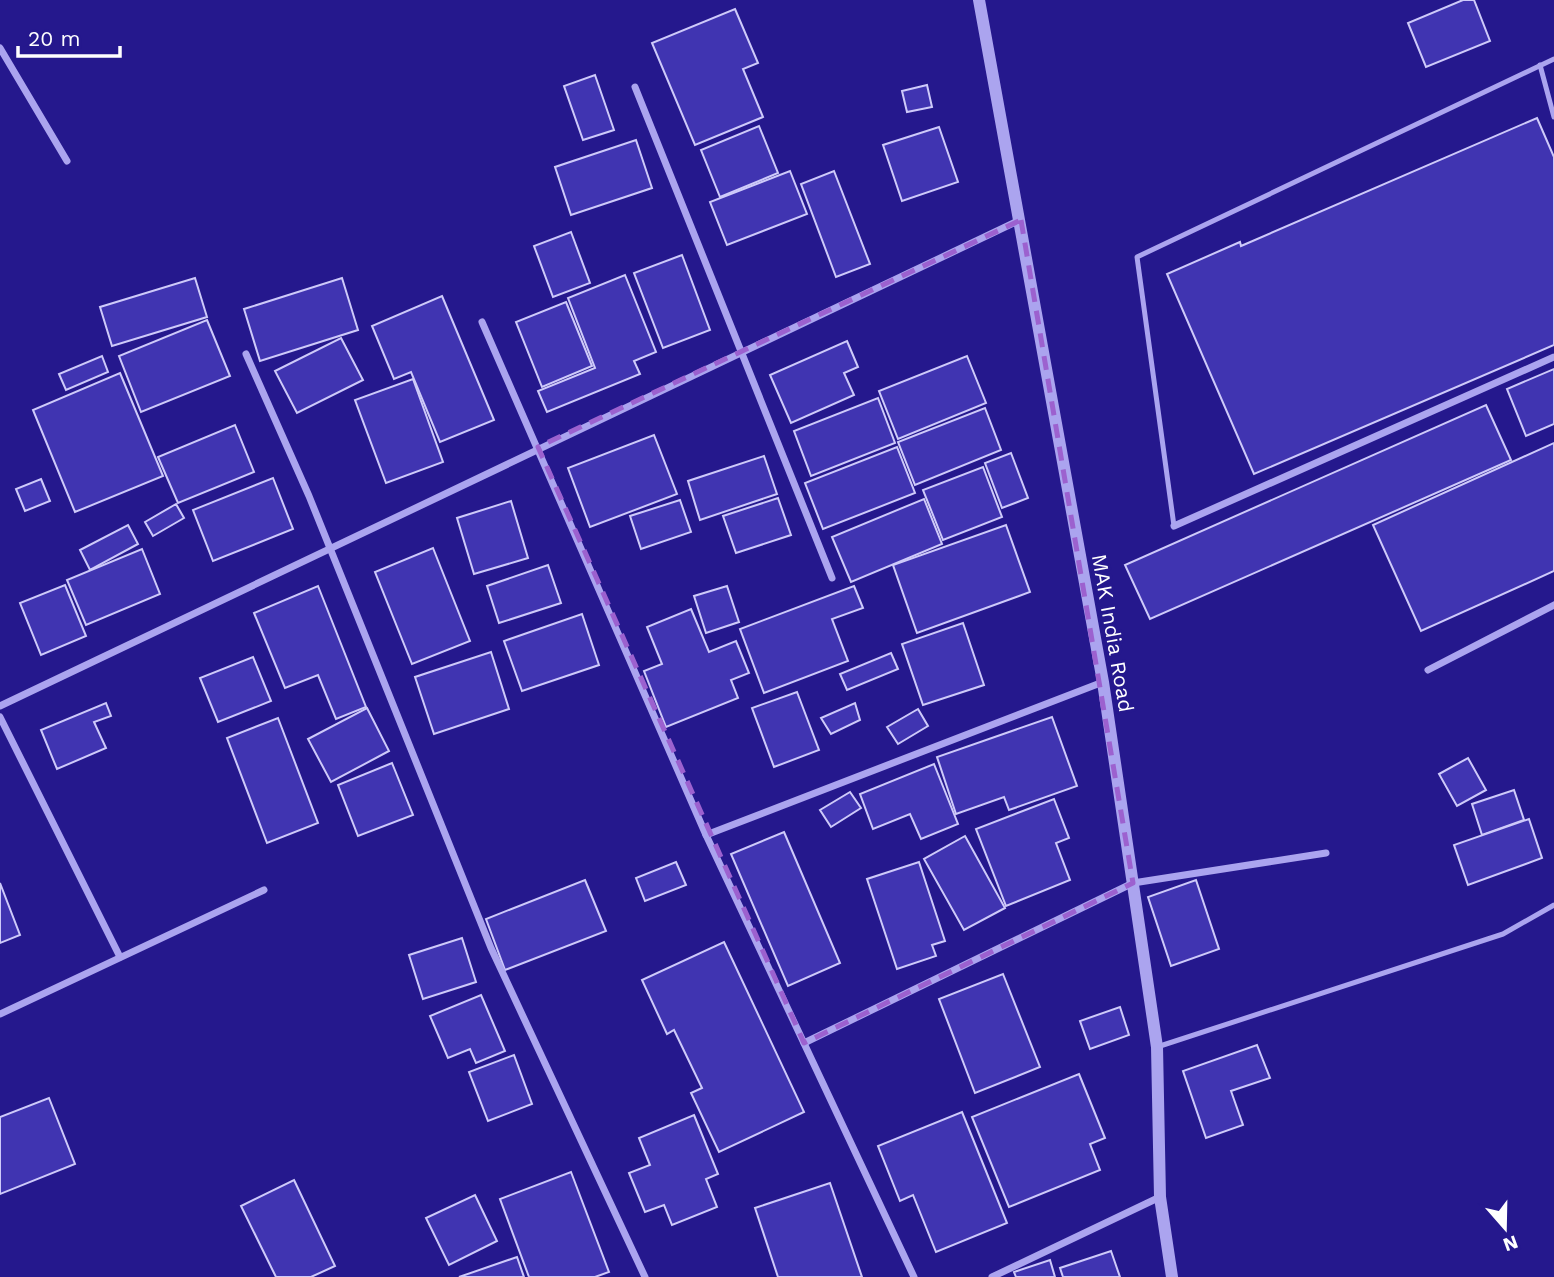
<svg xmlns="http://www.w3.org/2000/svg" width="1554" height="1277" font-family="'Work Sans',sans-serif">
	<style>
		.building { fill: #4034b1; stroke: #cecafa; stroke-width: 2 }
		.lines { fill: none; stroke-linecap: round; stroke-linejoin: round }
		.service { stroke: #aba4ef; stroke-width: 5 }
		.minor { stroke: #aba4ef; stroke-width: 7 }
		.tertiary { stroke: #aba4ef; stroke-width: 12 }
		.marked { fill: none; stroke: #9c61cf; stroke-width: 5; stroke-dasharray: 14 9; stroke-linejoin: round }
		.labels { text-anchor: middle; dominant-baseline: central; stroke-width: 6; stroke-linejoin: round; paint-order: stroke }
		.street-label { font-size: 21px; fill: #fff; stroke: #25188d }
	</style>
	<rect width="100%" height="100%" fill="#25188d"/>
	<g class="building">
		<path d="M 1463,0 L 1474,0 L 1490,41 L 1426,67 L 1408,23 Z"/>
		<path d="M 735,9 L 758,63 L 743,69 L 763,117 L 695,145 L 652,43 Z"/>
		<path d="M 595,75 L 614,130 L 583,140 L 564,86 Z"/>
		<path d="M 927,85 L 932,107 L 907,112 L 902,91 Z"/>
		<path d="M 1537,118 L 1554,157 L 1554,345 L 1254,474 L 1167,274 L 1240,242 L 1241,246 Z"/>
		<path d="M 759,126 L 778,173 L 720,197 L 701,150 Z"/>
		<path d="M 939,127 L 958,182 L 902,201 L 883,145 Z"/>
		<path d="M 636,140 L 652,188 L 571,215 L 555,167 Z"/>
		<path d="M 790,171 L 807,214 L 727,245 L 710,202 Z"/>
		<path d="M 834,171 L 870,264 L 836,277 L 801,184 Z"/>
		<path d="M 571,232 L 590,283 L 553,297 L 534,246 Z"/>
		<path d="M 682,255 L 710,330 L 663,348 L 634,273 Z"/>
		<path d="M 625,275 L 656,352 L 634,361 L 640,374 L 547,412 L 538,391 L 595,368 L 568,298 Z"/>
		<path d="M 195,278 L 207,317 L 112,346 L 100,307 Z"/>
		<path d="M 342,278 L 358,330 L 260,361 L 244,309 Z"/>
		<path d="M 442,296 L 494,420 L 440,442 L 411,372 L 394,379 L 372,326 Z"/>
		<path d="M 566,302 L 592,366 L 542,387 L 516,322 Z"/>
		<path d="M 207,320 L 230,376 L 141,412 L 119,356 Z"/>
		<path d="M 341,338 L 363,380 L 297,413 L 275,371 Z"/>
		<path d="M 847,341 L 858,367 L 844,373 L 854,395 L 791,423 L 770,375 Z"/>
		<path d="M 102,356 L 108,372 L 66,390 L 59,374 Z"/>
		<path d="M 967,356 L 986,403 L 898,439 L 879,391 Z"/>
		<path d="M 1554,369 L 1554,424 L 1526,436 L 1507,389 Z"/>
		<path d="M 120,373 L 163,476 L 75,512 L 33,410 Z"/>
		<path d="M 413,379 L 443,462 L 386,483 L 355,400 Z"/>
		<path d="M 878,398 L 895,443 L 811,476 L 794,431 Z"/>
		<path d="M 1486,405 L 1511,460 L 1150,619 L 1125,565 Z"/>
		<path d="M 985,408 L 1001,450 L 915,485 L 898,442 Z"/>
		<path d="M 235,425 L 254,472 L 178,503 L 158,457 Z"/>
		<path d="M 654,435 L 677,494 L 590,527 L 568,468 Z"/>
		<path d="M 1554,443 L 1554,571 L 1421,631 L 1373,525 Z"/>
		<path d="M 897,447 L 915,493 L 823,529 L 805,483 Z"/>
		<path d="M 1011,453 L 1028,498 L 1002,508 L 985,463 Z"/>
		<path d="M 764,456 L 777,494 L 700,520 L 688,481 Z"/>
		<path d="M 983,467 L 1002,517 L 943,540 L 923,490 Z"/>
		<path d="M 273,478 L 293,529 L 213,561 L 193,510 Z"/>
		<path d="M 41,479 L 50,501 L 25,511 L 16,489 Z"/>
		<path d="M 778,498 L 791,535 L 736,553 L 723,516 Z"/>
		<path d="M 924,499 L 942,544 L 851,582 L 832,537 Z"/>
		<path d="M 680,500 L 691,532 L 641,549 L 630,516 Z"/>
		<path d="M 511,501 L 528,558 L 474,574 L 457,518 Z"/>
		<path d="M 176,504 L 184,518 L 153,536 L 145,522 Z"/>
		<path d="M 128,525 L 138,544 L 90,570 L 80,550 Z"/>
		<path d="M 1006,525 L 1030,592 L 917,633 L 893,565 Z"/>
		<path d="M 433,548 L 470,641 L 412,664 L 375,572 Z"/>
		<path d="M 142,549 L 160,594 L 86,625 L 67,580 Z"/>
		<path d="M 548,565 L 561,603 L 499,623 L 487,586 Z"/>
		<path d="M 65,585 L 86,636 L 41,655 L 20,603 Z"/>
		<path d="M 318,586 L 366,707 L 336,719 L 318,675 L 285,688 L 254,613 Z"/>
		<path d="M 727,586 L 739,622 L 706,633 L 694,596 Z"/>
		<path d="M 854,586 L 863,608 L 832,619 L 848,661 L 764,693 L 740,629 Z"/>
		<path d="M 691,609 L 709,652 L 736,641 L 749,673 L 731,680 L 738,698 L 666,727 L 644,671 L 662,664 L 647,627 Z"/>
		<path d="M 582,614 L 599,665 L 522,691 L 504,641 Z"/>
		<path d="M 963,623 L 984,685 L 923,705 L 902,644 Z"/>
		<path d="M 491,652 L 509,709 L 434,734 L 415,677 Z"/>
		<path d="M 891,653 L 898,669 L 847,690 L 840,674 Z"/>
		<path d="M 253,657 L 271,701 L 218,722 L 200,678 Z"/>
		<path d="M 797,692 L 819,750 L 774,767 L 752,708 Z"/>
		<path d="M 106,703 L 111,716 L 94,722 L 106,748 L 57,769 L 41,730 Z"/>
		<path d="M 855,703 L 860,720 L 831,734 L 821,718 Z"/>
		<path d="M 367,708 L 389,751 L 331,782 L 308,739 Z"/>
		<path d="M 918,709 L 928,726 L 898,744 L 887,727 Z"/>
		<path d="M 1052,717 L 1077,786 L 1009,810 L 1004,797 L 956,814 L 937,757 Z"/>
		<path d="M 278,718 L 318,823 L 267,843 L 227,738 Z"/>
		<path d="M 1468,758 L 1486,790 L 1457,806 L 1439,774 Z"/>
		<path d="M 392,763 L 413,815 L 358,836 L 338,785 Z"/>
		<path d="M 934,764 L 958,824 L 921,839 L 910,814 L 873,829 L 860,794 Z"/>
		<path d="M 1514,790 L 1524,820 L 1482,835 L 1472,804 Z"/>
		<path d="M 850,792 L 861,808 L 831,827 L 820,810 Z"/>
		<path d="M 1054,799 L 1069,838 L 1056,843 L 1070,880 L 1006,906 L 976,829 Z"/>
		<path d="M 1529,819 L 1542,858 L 1468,885 L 1454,845 Z"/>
		<path d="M 784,832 L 840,963 L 788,986 L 731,854 Z"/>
		<path d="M 965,836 L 1005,908 L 964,930 L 924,859 Z"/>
		<path d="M 676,862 L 686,885 L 645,901 L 636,878 Z"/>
		<path d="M 919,862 L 945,941 L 932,945 L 936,956 L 897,969 L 867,879 Z"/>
		<path d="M 585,880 L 606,931 L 505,970 L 486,919 Z"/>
		<path d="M 1196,880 L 1219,949 L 1171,966 L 1148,897 Z"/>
		<path d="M 0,883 L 20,935 L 0,943 Z"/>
		<path d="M 462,938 L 476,982 L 423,999 L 409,955 Z"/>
		<path d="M 724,942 L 804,1112 L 719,1152 L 691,1093 L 702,1088 L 674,1030 L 667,1034 L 642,980 Z"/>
		<path d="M 1003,974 L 1040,1067 L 975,1093 L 939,999 Z"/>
		<path d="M 481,995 L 505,1051 L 476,1063 L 470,1049 L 448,1058 L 430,1016 Z"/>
		<path d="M 1120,1007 L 1129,1035 L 1090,1049 L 1080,1021 Z"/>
		<path d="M 1257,1045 L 1270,1078 L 1231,1091 L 1243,1125 L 1206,1138 L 1183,1071 Z"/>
		<path d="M 514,1055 L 532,1104 L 488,1121 L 469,1072 Z"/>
		<path d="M 1079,1074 L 1105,1138 L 1090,1144 L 1100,1170 L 1009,1207 L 972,1117 Z"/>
		<path d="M 49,1098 L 75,1164 L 0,1194 L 0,1117 Z"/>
		<path d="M 962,1112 L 1007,1223 L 936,1252 L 913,1195 L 900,1201 L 878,1146 Z"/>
		<path d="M 694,1115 L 718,1174 L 706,1179 L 717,1207 L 672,1225 L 664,1205 L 645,1212 L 629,1173 L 650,1165 L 639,1138 Z"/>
		<path d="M 571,1172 L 609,1272 L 595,1277 L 529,1277 L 500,1199 Z"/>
		<path d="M 294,1180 L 335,1266 L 311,1277 L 276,1277 L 241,1206 Z"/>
		<path d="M 830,1183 L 862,1277 L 778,1277 L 755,1208 Z"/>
		<path d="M 475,1195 L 497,1241 L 449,1265 L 426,1218 Z"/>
		<path d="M 1111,1251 L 1120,1277 L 1063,1277 L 1060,1268 Z"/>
		<path d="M 517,1257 L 524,1277 L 459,1277 Z"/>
		<path d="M 1050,1260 L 1055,1277 L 1016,1277 L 1014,1272 Z"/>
	</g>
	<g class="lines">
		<g class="service">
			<path d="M 1540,65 L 1554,117"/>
			<path d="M 1174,526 L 1137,257 L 1554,59"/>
			<path d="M 1157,1047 L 1503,934 L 1554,905"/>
		</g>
		<g class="minor">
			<path d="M 0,48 L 67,161"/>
			<path d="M 635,87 L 832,578"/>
			<path d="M 482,322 L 706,835 L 914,1277"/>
			<path d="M 246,354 L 309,496 L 491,948 L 645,1277"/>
			<path d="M 1174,526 L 1554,357"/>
			<path d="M 1428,670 L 1554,605"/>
			<path d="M 0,706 L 1020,220"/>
			<path d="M 0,717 L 120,957"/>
			<path d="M 706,835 L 1103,682"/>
			<path d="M 0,1014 L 264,890"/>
			<path d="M 804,1043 L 1133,883 L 1326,853"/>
			<path d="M 992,1277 L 1160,1197"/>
		</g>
		<path class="tertiary" d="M 979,0 L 1103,682 L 1157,1047 L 1160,1197 L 1172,1277"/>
	</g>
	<path class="marked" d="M 1021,220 L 1133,883 L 804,1043 L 538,447 Z"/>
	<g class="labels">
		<g class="street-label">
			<text transform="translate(1113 633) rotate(80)">MAK India Road</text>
		</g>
	</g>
	<g transform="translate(1505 1228) rotate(160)" stroke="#25188d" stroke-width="5" paint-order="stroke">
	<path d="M0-5L12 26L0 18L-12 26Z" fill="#ffffff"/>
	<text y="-10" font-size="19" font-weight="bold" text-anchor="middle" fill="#ffffff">N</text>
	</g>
	<path d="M18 46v10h102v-10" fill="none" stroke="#ffffff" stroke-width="3.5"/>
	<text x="28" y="46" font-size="21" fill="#ffffff" stroke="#25188d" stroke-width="5" paint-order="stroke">20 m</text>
</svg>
